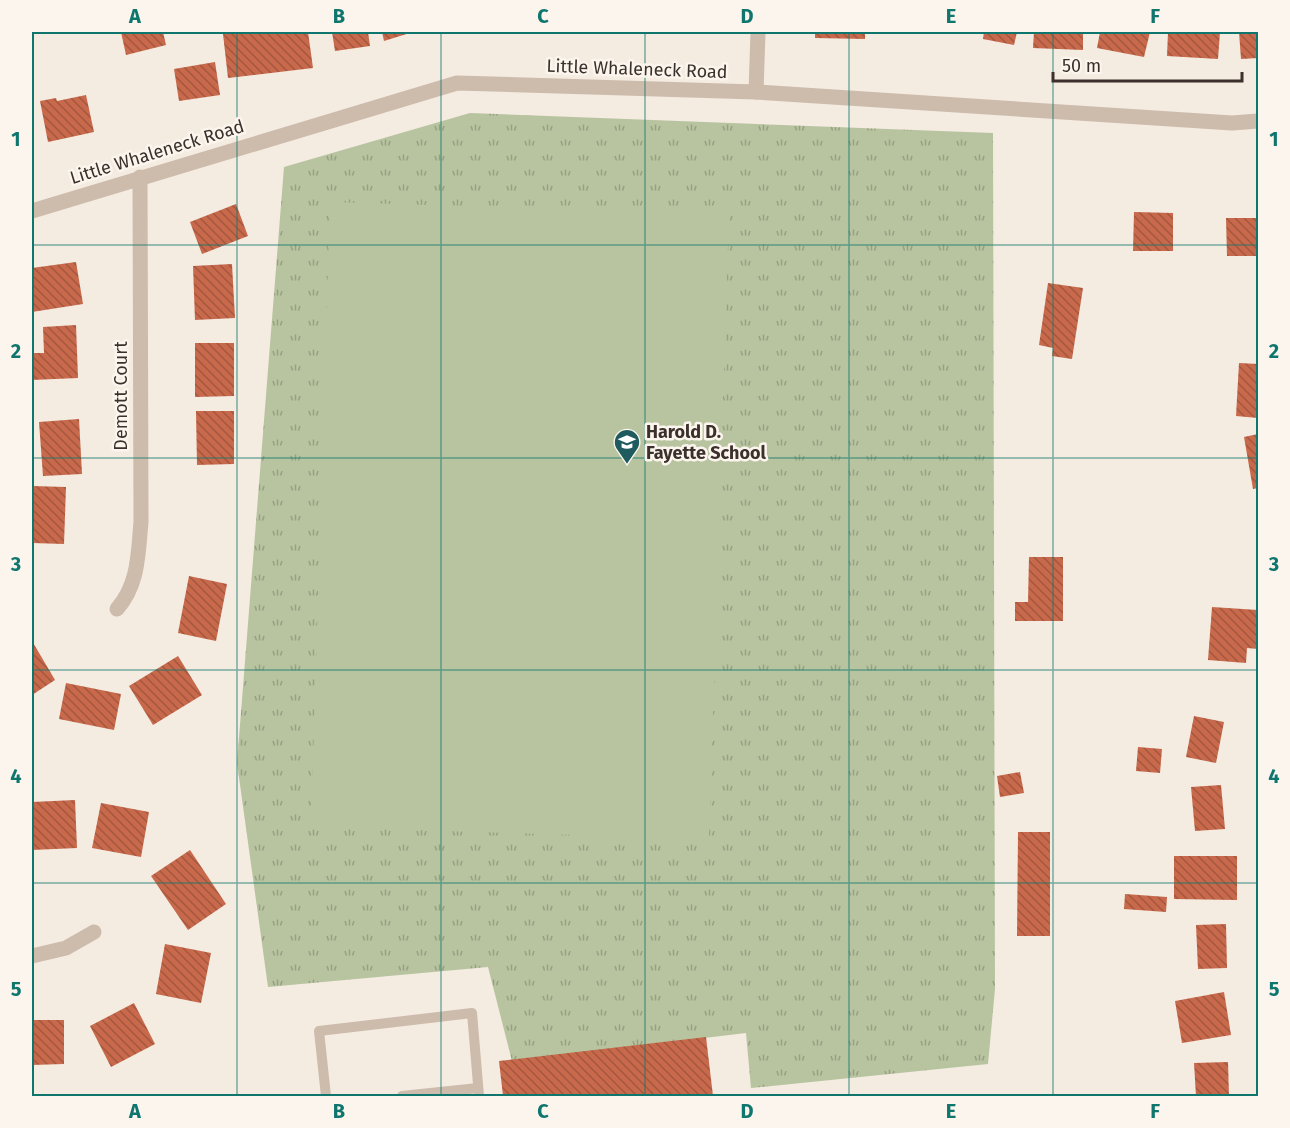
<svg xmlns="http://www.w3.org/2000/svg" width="1290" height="1128" font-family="'Fira Sans',sans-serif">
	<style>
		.grass { fill: url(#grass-tufts) }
		.green { fill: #b8c4a0 }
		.building { fill: url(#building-back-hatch) }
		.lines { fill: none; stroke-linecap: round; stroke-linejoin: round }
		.service { stroke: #cdbbac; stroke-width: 10 }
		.minor { stroke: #cdbbac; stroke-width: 15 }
		.grid { fill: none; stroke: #0f766e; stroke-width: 1.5; stroke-opacity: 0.55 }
		.labels { text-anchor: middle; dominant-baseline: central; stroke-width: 5; stroke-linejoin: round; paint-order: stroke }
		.street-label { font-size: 18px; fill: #3b302b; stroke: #fbf5ee }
		.poi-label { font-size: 18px; font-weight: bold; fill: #3b302b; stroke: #fbf5ee; text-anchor: start }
		.neatline { fill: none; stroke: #0f766e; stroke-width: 2 }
		.grid-label { font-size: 20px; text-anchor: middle; font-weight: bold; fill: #0f766e }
	</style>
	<defs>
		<pattern id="grass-tufts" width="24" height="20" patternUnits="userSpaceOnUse" patternTransform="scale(1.5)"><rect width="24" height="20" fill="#b8c4a0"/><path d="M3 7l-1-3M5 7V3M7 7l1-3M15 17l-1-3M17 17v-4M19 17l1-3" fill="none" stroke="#97a083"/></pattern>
		<pattern id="building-back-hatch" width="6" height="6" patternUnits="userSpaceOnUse" patternTransform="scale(1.5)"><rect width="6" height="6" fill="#c8694b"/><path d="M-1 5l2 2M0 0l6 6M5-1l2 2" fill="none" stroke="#a4573f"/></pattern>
	</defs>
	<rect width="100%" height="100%" fill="#f4ebe1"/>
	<path class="grass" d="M 470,113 L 993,133 L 995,989 L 988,1064 L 751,1088 L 746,1033 L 512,1061 L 488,967 L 268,987 L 237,763 L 284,167 Z"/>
	<path class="green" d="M 330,202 L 729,214 L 709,839 L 311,827 Z"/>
	<g class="building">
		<path d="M 121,32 L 163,32 L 166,45 L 126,55 Z"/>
		<path d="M 242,32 L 308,32 L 313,68 L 228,78 L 223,34 Z"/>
		<path d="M 332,32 L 368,32 L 370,46 L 335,51 Z"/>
		<path d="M 382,32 L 413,32 L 384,41 Z"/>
		<path d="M 815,32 L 865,32 L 865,39 L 815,38 Z"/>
		<path d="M 984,32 L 1017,32 L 1014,45 L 983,39 Z"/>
		<path d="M 1034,32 L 1083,32 L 1083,50 L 1033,48 Z"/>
		<path d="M 1100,32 L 1150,32 L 1144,57 L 1097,48 Z"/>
		<path d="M 1168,32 L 1220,32 L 1218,59 L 1167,56 Z"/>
		<path d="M 1239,32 L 1258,32 L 1258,58 L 1241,59 Z"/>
		<path d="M 215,62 L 220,95 L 179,101 L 174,69 Z"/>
		<path d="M 86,95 L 94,132 L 48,142 L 40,101 L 56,98 L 57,101 Z"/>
		<path d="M 236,204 L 248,236 L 202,254 L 190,222 Z"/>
		<path d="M 1134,212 L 1173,213 L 1173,251 L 1133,251 Z"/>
		<path d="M 1226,218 L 1258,218 L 1258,256 L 1227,256 Z"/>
		<path d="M 76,262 L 83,304 L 32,312 L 32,268 Z"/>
		<path d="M 232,264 L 235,318 L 195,320 L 193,266 Z"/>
		<path d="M 1048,283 L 1083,288 L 1072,359 L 1052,356 L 1053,348 L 1039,345 Z"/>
		<path d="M 76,325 L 78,378 L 32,380 L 32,353 L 44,353 L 43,327 Z"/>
		<path d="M 195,343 L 234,343 L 234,396 L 195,397 Z"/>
		<path d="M 1239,363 L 1258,364 L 1258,418 L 1236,416 Z"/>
		<path d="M 196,411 L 234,411 L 234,464 L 197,465 Z"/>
		<path d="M 79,419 L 82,474 L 43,476 L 39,422 Z"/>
		<path d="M 1258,434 L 1258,488 L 1253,489 L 1244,437 Z"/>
		<path d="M 32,486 L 66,487 L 64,544 L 32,543 Z"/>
		<path d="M 1029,557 L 1063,557 L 1063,621 L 1015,621 L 1015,602 L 1028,602 Z"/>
		<path d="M 189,576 L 227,584 L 216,641 L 178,633 Z"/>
		<path d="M 1212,607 L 1258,610 L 1258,649 L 1247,648 L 1246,663 L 1208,660 Z"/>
		<path d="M 32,641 L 55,680 L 32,695 Z"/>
		<path d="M 178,656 L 202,695 L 153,725 L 129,686 Z"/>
		<path d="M 66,683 L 121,694 L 114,730 L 59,719 Z"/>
		<path d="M 1194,716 L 1224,722 L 1216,763 L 1186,757 Z"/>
		<path d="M 1138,747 L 1162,749 L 1160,773 L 1136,771 Z"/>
		<path d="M 1020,772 L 1024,793 L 1000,797 L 997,776 Z"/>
		<path d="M 1221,785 L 1225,829 L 1195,831 L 1191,787 Z"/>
		<path d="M 75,800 L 77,848 L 32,850 L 32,802 Z"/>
		<path d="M 101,803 L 149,812 L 141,857 L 92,848 Z"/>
		<path d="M 1018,832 L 1050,832 L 1050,936 L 1017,936 Z"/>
		<path d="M 190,850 L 226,904 L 188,930 L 151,876 Z"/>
		<path d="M 1174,856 L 1237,856 L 1237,900 L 1174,899 Z"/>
		<path d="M 1125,894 L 1167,897 L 1166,912 L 1124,909 Z"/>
		<path d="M 1226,924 L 1227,968 L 1198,969 L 1196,925 Z"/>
		<path d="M 165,944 L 211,953 L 201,1003 L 156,994 Z"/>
		<path d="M 1224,992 L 1231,1035 L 1182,1043 L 1175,1001 Z"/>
		<path d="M 134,1003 L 155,1044 L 111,1067 L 90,1026 Z"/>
		<path d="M 32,1020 L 64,1020 L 64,1064 L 32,1065 Z"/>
		<path d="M 706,1037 L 713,1096 L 503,1096 L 499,1061 Z"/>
		<path d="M 1228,1062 L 1229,1096 L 1196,1096 L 1194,1063 Z"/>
	</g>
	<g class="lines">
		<g class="service">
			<path d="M 326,1096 L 319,1031 L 472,1013 L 479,1096"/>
			<path d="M 402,1096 L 478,1088"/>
		</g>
		<g class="minor">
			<path d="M 756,92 L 758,32"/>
			<path d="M 32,211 L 457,83 L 756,92 L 1232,123 L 1258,121"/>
			<path d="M 117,609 C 139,584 138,553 141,522 L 140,177"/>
			<path d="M 32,956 L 66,948 L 94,932"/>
		</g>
	</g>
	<path class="grid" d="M 237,32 L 237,1096M 441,32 L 441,1096M 645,32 L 645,1096M 849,32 L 849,1096M 1053,32 L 1053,1096M 32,245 L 1258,245M 32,458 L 1258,458M 32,670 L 1258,670M 32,883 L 1258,883"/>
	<defs>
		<g id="school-pin" transform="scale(1.35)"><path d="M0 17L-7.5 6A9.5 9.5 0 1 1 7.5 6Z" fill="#1f5a5e" stroke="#fbf5ee"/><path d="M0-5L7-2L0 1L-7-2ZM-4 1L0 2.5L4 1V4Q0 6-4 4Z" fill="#fff"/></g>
	</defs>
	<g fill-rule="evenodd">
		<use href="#school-pin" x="627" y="442"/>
	</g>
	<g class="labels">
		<g class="street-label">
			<text transform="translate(637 69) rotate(2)">Little Whaleneck Road</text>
			<text transform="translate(157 152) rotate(-17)">Little Whaleneck Road</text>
			<text transform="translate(121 396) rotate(-90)">Demott Court</text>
		</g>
		<g class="poi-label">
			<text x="646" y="432">Harold D.<tspan x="646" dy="21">Fayette School</tspan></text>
		</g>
	</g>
	<rect width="1290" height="1128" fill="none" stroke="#fbf5ee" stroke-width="66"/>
	<path d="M1053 72v9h189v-9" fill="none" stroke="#3b302b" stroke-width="3"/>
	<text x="1062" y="72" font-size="18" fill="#3b302b" stroke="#fbf5ee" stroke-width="4.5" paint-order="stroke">50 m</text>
	<rect x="33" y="33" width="1224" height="1062" class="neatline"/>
	<g class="grid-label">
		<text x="135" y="23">A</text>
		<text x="339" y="23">B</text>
		<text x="543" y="23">C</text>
		<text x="747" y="23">D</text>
		<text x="951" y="23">E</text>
		<text x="1155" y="23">F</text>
		<text x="16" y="146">1</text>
		<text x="1274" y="146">1</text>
		<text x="16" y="358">2</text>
		<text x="1274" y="358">2</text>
		<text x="16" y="571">3</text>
		<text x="1274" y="571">3</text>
		<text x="16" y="783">4</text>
		<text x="1274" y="783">4</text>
		<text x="16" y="996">5</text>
		<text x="1274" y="996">5</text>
		<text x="135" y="1118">A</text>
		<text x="339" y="1118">B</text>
		<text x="543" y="1118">C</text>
		<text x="747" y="1118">D</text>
		<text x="951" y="1118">E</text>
		<text x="1155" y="1118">F</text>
	</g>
</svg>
